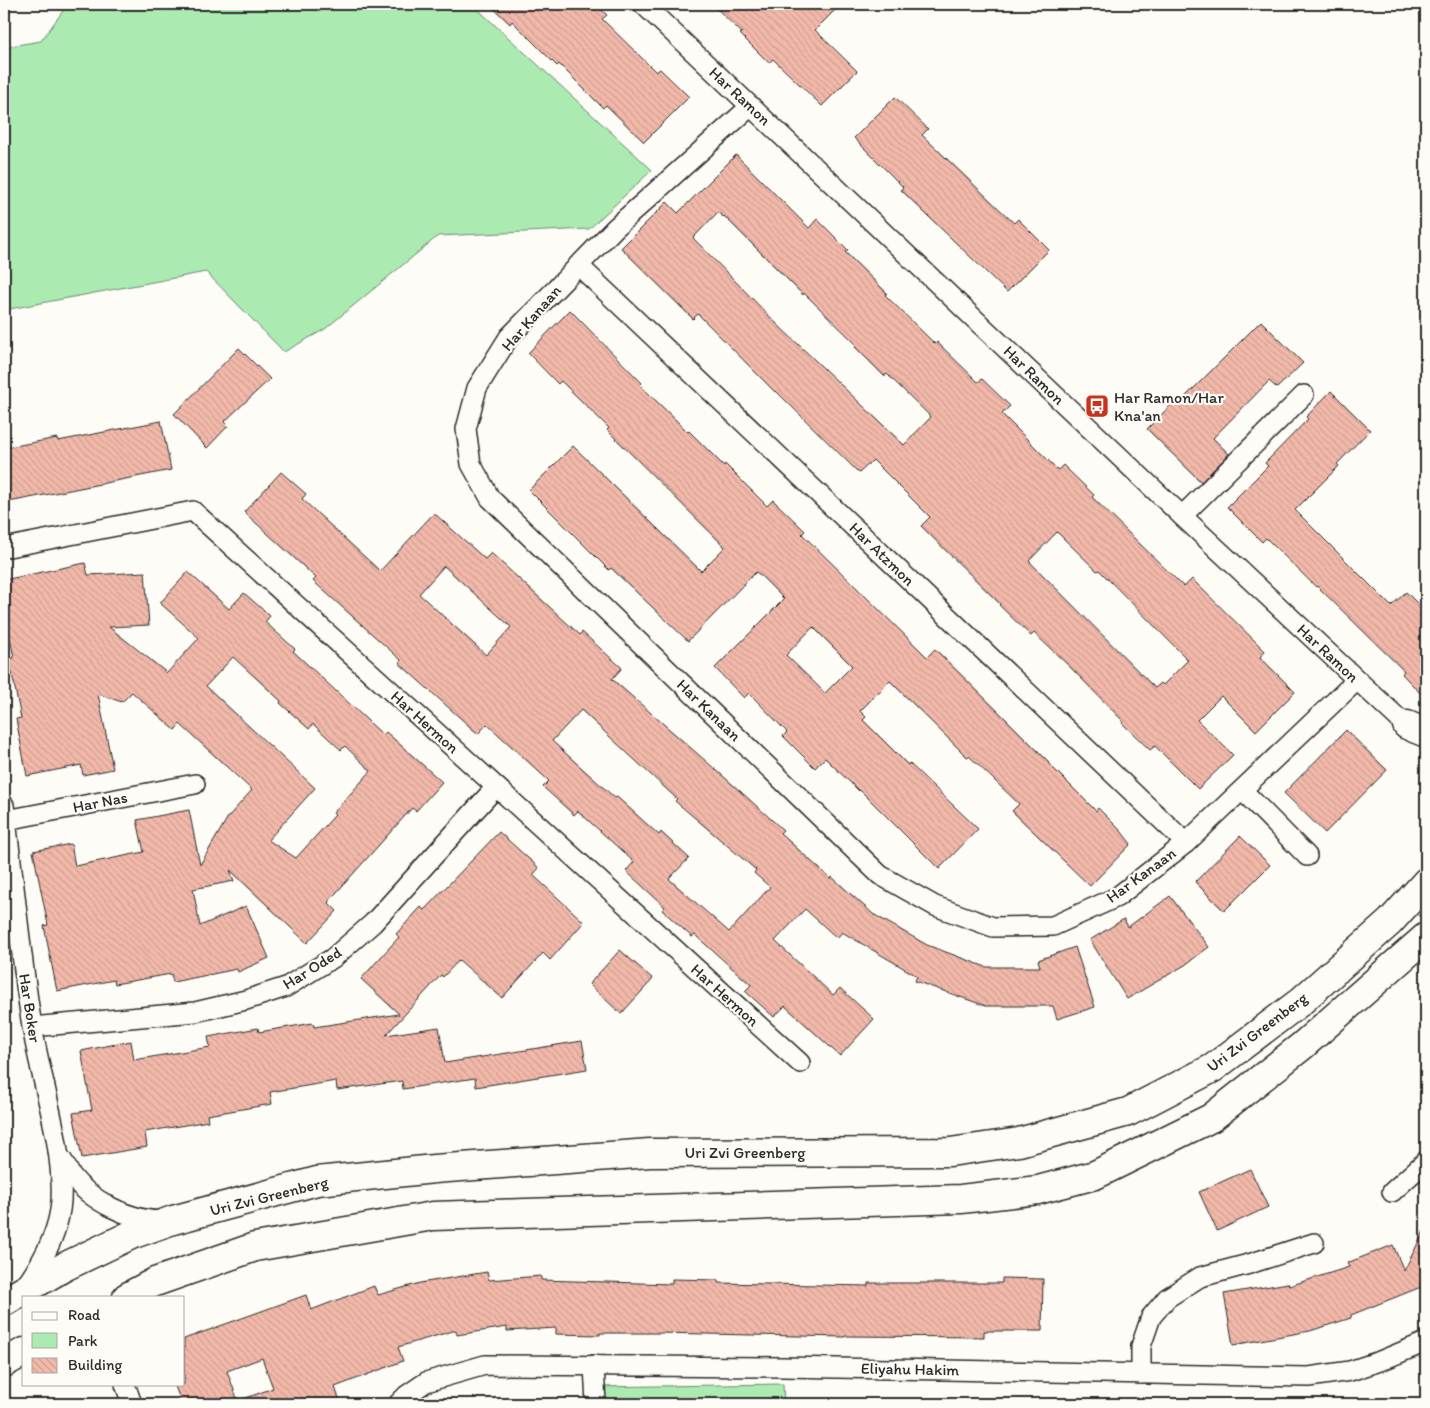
<svg xmlns="http://www.w3.org/2000/svg" width="1430" height="1408" font-family="Itim,sans-serif">
	<style>
		.green { fill: #abeab1; stroke: #6b8a6e }
		.building { fill: url(#building-back-hatch); stroke: #2b2b2b; fill-rule: evenodd }
		.lines { fill: none; stroke-linecap: round; stroke-linejoin: round }
		.minor-casing { stroke: #2b2b2b; stroke-width: 22 }
		.secondary-casing { stroke: #2b2b2b; stroke-width: 31 }
		.minor { stroke: #fdfcf7; stroke-width: 19 }
		.secondary { stroke: #fdfcf7; stroke-width: 28 }
		.labels { text-anchor: middle; dominant-baseline: central; stroke-width: 4.5; stroke-linejoin: round; paint-order: stroke }
		.street-label { font-size: 16px; fill: #2b2b2b; stroke: #fdfcf7 }
		.poi-label { font-size: 16px; fill: #2b2b2b; stroke: #fdfcf7; text-anchor: start }
	</style>
	<defs>
		<pattern id="building-back-hatch" width="6" height="6" patternUnits="userSpaceOnUse" patternTransform="scale(1.25)"><rect width="6" height="6" fill="#f2b9aa"/><path d="M-1 5l2 2M0 0l6 6M5-1l2 2" fill="none" stroke="#d09f92"/></pattern>
	</defs>
	<rect width="100%" height="100%" fill="#fdfcf7"/>
	<filter id="ink" filterUnits="userSpaceOnUse"><feTurbulence type="fractalNoise" baseFrequency=".02" numOctaves="2"/><feDisplacementMap in="SourceGraphic" scale="10" xChannelSelector="R" yChannelSelector="G"/><feConvolveMatrix kernelMatrix="1 2 1 2 8 2 1 2 1" color-interpolation-filters="sRGB"/></filter>
	<g filter="url(#ink)">
		<g class="green">
			<path d="M 68,4 L 298,4 L 305,7 L 307,4 L 472,4 L 652,170 L 589,229 L 438,236 L 325,329 L 284,352 L 206,272 L 4,310 L 4,47 L 41,41 Z"/>
			<path d="M 783,1384 L 784,1404 L 596,1404 L 595,1387 Z"/>
		</g>
		<g class="building">
			<path d="M 489,4 L 595,4 L 607,15 L 602,19 L 656,72 L 660,69 L 689,97 L 644,142 L 606,105 L 603,108 L 559,64 L 557,66 L 512,21 L 510,24 Z"/>
			<path d="M 712,4 L 841,4 L 815,30 L 857,71 L 822,106 L 773,59 L 769,63 L 740,34 L 742,33 Z"/>
			<path d="M 895,97 L 928,129 L 922,135 L 1014,223 L 1018,219 L 1049,250 L 1007,292 L 901,190 L 903,187 L 854,138 Z"/>
			<path d="M 736,155 L 809,228 L 817,219 L 848,250 L 845,252 L 887,293 L 885,295 L 935,344 L 937,342 L 978,382 L 982,379 L 1010,406 L 1002,414 L 1058,470 L 1063,465 L 1094,495 L 1092,497 L 1184,587 L 1192,579 L 1265,651 L 1260,657 L 1295,692 L 1256,731 L 1221,696 L 1197,720 L 1233,755 L 1198,789 L 1155,746 L 1150,750 L 1122,723 L 1123,721 L 1070,667 L 1034,633 L 1031,636 L 999,605 L 1000,604 L 921,526 L 930,517 L 873,460 L 859,473 L 776,391 L 775,392 L 698,314 L 693,319 L 621,248 L 667,202 L 678,213 ZM 718,212 L 723,217 L 724,216 L 803,295 L 804,293 L 857,345 L 855,347 L 884,376 L 887,374 L 931,417 L 904,445 L 779,326 L 693,238 ZM 1057,532 L 1097,571 L 1099,570 L 1188,660 L 1163,685 L 1161,683 L 1155,688 L 1029,561 Z"/>
			<path d="M 570,310 L 642,383 L 640,385 L 688,432 L 689,431 L 724,466 L 725,464 L 767,506 L 773,500 L 805,531 L 802,534 L 927,657 L 935,649 L 1006,719 L 1049,762 L 1048,763 L 1096,811 L 1098,808 L 1121,831 L 1131,844 L 1090,886 L 1012,811 L 1019,804 L 969,756 L 967,757 L 890,681 L 860,711 L 866,717 L 863,720 L 908,765 L 909,763 L 978,829 L 939,869 L 860,790 L 859,791 L 825,758 L 815,768 L 783,736 L 787,732 L 749,693 L 744,698 L 715,668 L 784,599 L 761,576 L 756,572 L 688,641 L 611,568 L 609,570 L 529,490 L 573,446 L 701,571 L 725,547 L 607,430 L 609,428 L 561,381 L 558,384 L 528,353 ZM 813,627 L 852,666 L 825,693 L 786,655 Z"/>
			<path d="M 1261,321 L 1303,363 L 1277,388 L 1269,381 L 1213,438 L 1229,454 L 1201,482 L 1147,429 L 1175,401 L 1178,404 Z"/>
			<path d="M 239,348 L 270,379 L 224,422 L 228,426 L 207,448 L 174,414 Z"/>
			<path d="M 1331,391 L 1370,430 L 1337,464 L 1339,466 L 1295,510 L 1391,606 L 1406,592 L 1426,612 L 1426,699 L 1402,674 L 1404,671 L 1317,586 L 1316,587 L 1266,538 L 1262,542 L 1227,507 L 1268,466 L 1265,463 L 1308,419 L 1306,417 Z"/>
			<path d="M 161,421 L 171,470 L 4,503 L 4,448 L 57,438 L 58,441 Z"/>
			<path d="M 281,472 L 306,494 L 302,499 L 380,571 L 434,513 L 485,559 L 491,553 L 580,635 L 582,632 L 622,668 L 612,679 L 740,791 L 783,830 L 780,833 L 831,879 L 832,877 L 873,914 L 927,945 L 986,967 L 1040,967 L 1038,960 L 1075,947 L 1095,1007 L 1057,1019 L 1053,1006 L 986,1006 L 915,981 L 917,976 L 842,932 L 837,938 L 805,909 L 775,941 L 833,995 L 840,988 L 874,1019 L 840,1056 L 785,1006 L 774,1017 L 745,991 L 751,985 L 695,935 L 692,937 L 662,910 L 665,907 L 626,871 L 634,862 L 578,811 L 574,815 L 543,787 L 549,781 L 487,724 L 478,734 L 399,663 L 401,660 L 313,581 L 316,578 L 244,512 ZM 444,566 L 511,627 L 486,655 L 419,594 ZM 581,710 L 677,799 L 675,801 L 756,870 L 754,873 L 770,887 L 729,932 L 669,879 L 689,858 L 661,832 L 659,835 L 617,797 L 615,798 L 552,741 Z"/>
			<path d="M 85,563 L 88,575 L 145,572 L 149,625 L 109,627 L 167,673 L 199,638 L 160,603 L 188,572 L 229,609 L 244,593 L 270,616 L 265,622 L 295,649 L 293,651 L 383,735 L 386,732 L 442,782 L 416,811 L 412,808 L 328,902 L 337,911 L 307,943 L 230,870 L 234,881 L 193,889 L 200,926 L 246,906 L 269,958 L 238,972 L 237,969 L 173,982 L 171,974 L 115,984 L 114,980 L 57,991 L 44,926 L 48,925 L 33,851 L 71,844 L 75,866 L 144,852 L 137,820 L 189,810 L 200,865 L 228,817 L 252,790 L 180,724 L 175,730 L 132,692 L 122,702 L 98,694 L 113,769 L 83,775 L 81,765 L 27,776 L 16,719 L 21,718 L 9,659 L 14,658 L 4,606 L 4,580 ZM 233,657 L 281,701 L 280,703 L 309,729 L 313,724 L 341,750 L 345,746 L 371,771 L 333,813 L 335,815 L 296,858 L 268,840 L 315,788 L 206,686 Z"/>
			<path d="M 1346,730 L 1387,770 L 1325,833 L 1284,793 Z"/>
			<path d="M 499,832 L 539,868 L 533,875 L 584,922 L 550,960 L 543,953 L 502,998 L 459,960 L 443,977 L 441,975 L 386,1035 L 439,1027 L 445,1063 L 582,1041 L 587,1069 L 476,1087 L 475,1078 L 403,1089 L 402,1081 L 337,1090 L 336,1081 L 270,1092 L 272,1104 L 207,1115 L 208,1121 L 145,1132 L 147,1147 L 82,1158 L 73,1113 L 92,1110 L 81,1051 L 131,1041 L 134,1060 L 210,1047 L 208,1037 L 258,1028 L 259,1032 L 313,1023 L 314,1027 L 399,1014 L 361,979 L 399,937 L 396,934 L 421,907 L 424,910 Z"/>
			<path d="M 1240,836 L 1270,865 L 1224,911 L 1195,882 Z"/>
			<path d="M 1170,896 L 1209,947 L 1185,965 L 1127,999 L 1090,940 L 1124,919 L 1128,927 Z"/>
			<path d="M 620,950 L 653,979 L 621,1014 L 589,984 Z"/>
			<path d="M 1250,1169 L 1268,1207 L 1217,1231 L 1199,1192 Z"/>
			<path d="M 1426,1227 L 1426,1285 L 1351,1315 L 1351,1318 L 1310,1331 L 1233,1345 L 1224,1294 L 1288,1283 L 1289,1286 L 1349,1267 L 1347,1263 L 1393,1245 L 1404,1271 Z"/>
			<path d="M 487,1272 L 489,1280 L 541,1276 L 541,1280 L 672,1284 L 672,1279 L 718,1280 L 718,1283 L 868,1286 L 868,1283 L 1002,1283 L 1002,1278 L 1043,1279 L 1042,1331 L 984,1331 L 984,1337 L 845,1336 L 845,1337 L 659,1333 L 600,1333 L 600,1335 L 556,1334 L 556,1328 L 507,1331 L 507,1327 L 457,1335 L 456,1330 L 398,1347 L 403,1361 L 335,1387 L 341,1404 L 182,1404 L 174,1384 L 184,1384 L 184,1339 L 306,1295 L 311,1310 L 374,1286 L 378,1295 L 420,1283 ZM 262,1358 L 273,1388 L 238,1401 L 227,1371 Z"/>
		</g>
		<g class="lines">
			<g class="minor-casing">
				<g id="minor">
					<path d="M 643,4 L 1182,516 L 1414,733"/>
					<path d="M 751,106 L 615,228 L 509,337 L 477,388 L 466,429 L 471,464 L 490,498 L 880,875 L 935,906 L 993,927 L 1053,926 L 1117,897 L 1186,843 L 1357,680"/>
					<path d="M 578,265 L 1186,843"/>
					<path d="M 1182,516 L 1304,395"/>
					<path d="M 4,548 L 193,511 L 800,1063"/>
					<path d="M 1242,790 L 1307,856"/>
					<path d="M 4,805 C 14,878 20,953 32,1026 C 41,1082 64,1145 61,1201 C 59,1233 42,1263 24,1288"/>
					<path d="M 6,820 L 195,784"/>
					<path d="M 32,1027 L 195,1012 L 246,1000 L 286,987 L 333,958 L 373,923 L 496,787"/>
					<path d="M 60,1157 C 64,1162 67,1168 70,1174 C 90,1201 130,1221 164,1221"/>
					<path d="M 1392,1192 L 1426,1161"/>
					<path d="M 594,1365 L 596,1404"/>
					<path d="M 1141,1374 L 1141,1346 L 1151,1317 L 1167,1298 L 1200,1277 L 1249,1264 L 1314,1243"/>
					<path d="M 125,1384 L 132,1404"/>
					<path d="M 398,1404 L 407,1395 L 426,1382 L 485,1365 L 783,1367 L 1309,1377 L 1350,1371 L 1380,1361 L 1426,1342"/>
				</g>
			</g>
			<g class="secondary-casing">
				<g id="secondary">
					<path d="M 1407,725 L 1426,733"/>
					<path d="M 127,1297 L 155,1282 L 255,1247 L 433,1216 L 961,1199 L 1038,1190 L 1095,1175 L 1211,1118 L 1302,1046 L 1426,937"/>
					<path d="M 4,1302 L 64,1267 L 131,1235 L 173,1220 L 317,1181 L 434,1169 L 650,1153 L 950,1152 L 1019,1142 L 1128,1112 L 1213,1068 L 1300,1002 L 1390,922 L 1426,882"/>
					<path d="M 4,1363 L 24,1352"/>
				</g>
			</g>
			<use href="#minor" class="minor"/>
			<use href="#secondary" class="secondary"/>
		</g>
	</g>
	<defs>
		<g id="bus-square" transform="scale(1.25)"><rect x="-9" y="-9" width="18" height="18" rx="4" fill="#c8321e" stroke="#fdfcf7"/><path d="M-5-6H5V4H4V6H2V4H-2V6H-4V4H-5ZM-3.5-4V0h7V-4ZM-3.5 1.2v1.5H-2V1.2ZM2 1.2v1.5H3.5V1.2Z" fill="#fff"/></g>
	</defs>
	<g fill-rule="evenodd">
		<use href="#bus-square" x="1097" y="406"/>
	</g>
	<g class="labels">
		<g class="street-label">
			<text transform="translate(740 96) rotate(43)">Har Ramon</text>
			<text transform="translate(531 318) rotate(-49)">Har Kanaan</text>
			<text transform="translate(1034 375) rotate(44)">Har Ramon</text>
			<text transform="translate(882 554) rotate(44)">Har Atzmon</text>
			<text transform="translate(1328 653) rotate(43)">Har Ramon</text>
			<text transform="translate(709 710) rotate(44)">Har Kanaan</text>
			<text transform="translate(425 722) rotate(42)">Har Hermon</text>
			<text transform="translate(100 802) rotate(-11)">Har Nas</text>
			<text transform="translate(1141 875) rotate(-36)">Har Kanaan</text>
			<text transform="translate(312 968) rotate(-32)">Har Oded</text>
			<text transform="translate(725 995) rotate(42)">Har Hermon</text>
			<text transform="translate(30 1008) rotate(81)">Har Boker</text>
			<text transform="translate(1257 1032) rotate(-37)">Uri Zvi Greenberg</text>
			<text x="745" y="1152">Uri Zvi Greenberg</text>
			<text transform="translate(269 1196) rotate(-14)">Uri Zvi Greenberg</text>
			<text transform="translate(910 1369) rotate(1)">Eliyahu Hakim</text>
		</g>
		<g class="poi-label">
			<text x="1114" y="397">Har Ramon/Har<tspan x="1114" dy="18">Kna'an</tspan></text>
		</g>
	</g>
	<rect width="1430" height="1408" fill="none" stroke="#fdfcf7" stroke-width="20"/>
	<rect x="10" y="10" width="1410" height="1388" fill="none" stroke="#2b2b2b" stroke-width="2" filter="url(#ink)"/>
	<rect x="22" y="1296" width="162" height="90" fill="#fdfcf7" stroke="#a9a8a5"/>
	<rect x="32" y="1312" width="25" height="8" fill="#fdfcf7" stroke="#a9a8a5"/>
	<text x="68" y="1320" font-size="15" fill="#2b2b2b">Road</text>
	<rect x="32" y="1333" width="25" height="15" fill="#abeab1" stroke="#a9a8a5"/>
	<text x="68" y="1346" font-size="15" fill="#2b2b2b">Park</text>
	<rect x="32" y="1358" width="25" height="15" fill="url(#building-back-hatch)" stroke="#a9a8a5"/>
	<text x="68" y="1370" font-size="15" fill="#2b2b2b">Building</text>
</svg>
